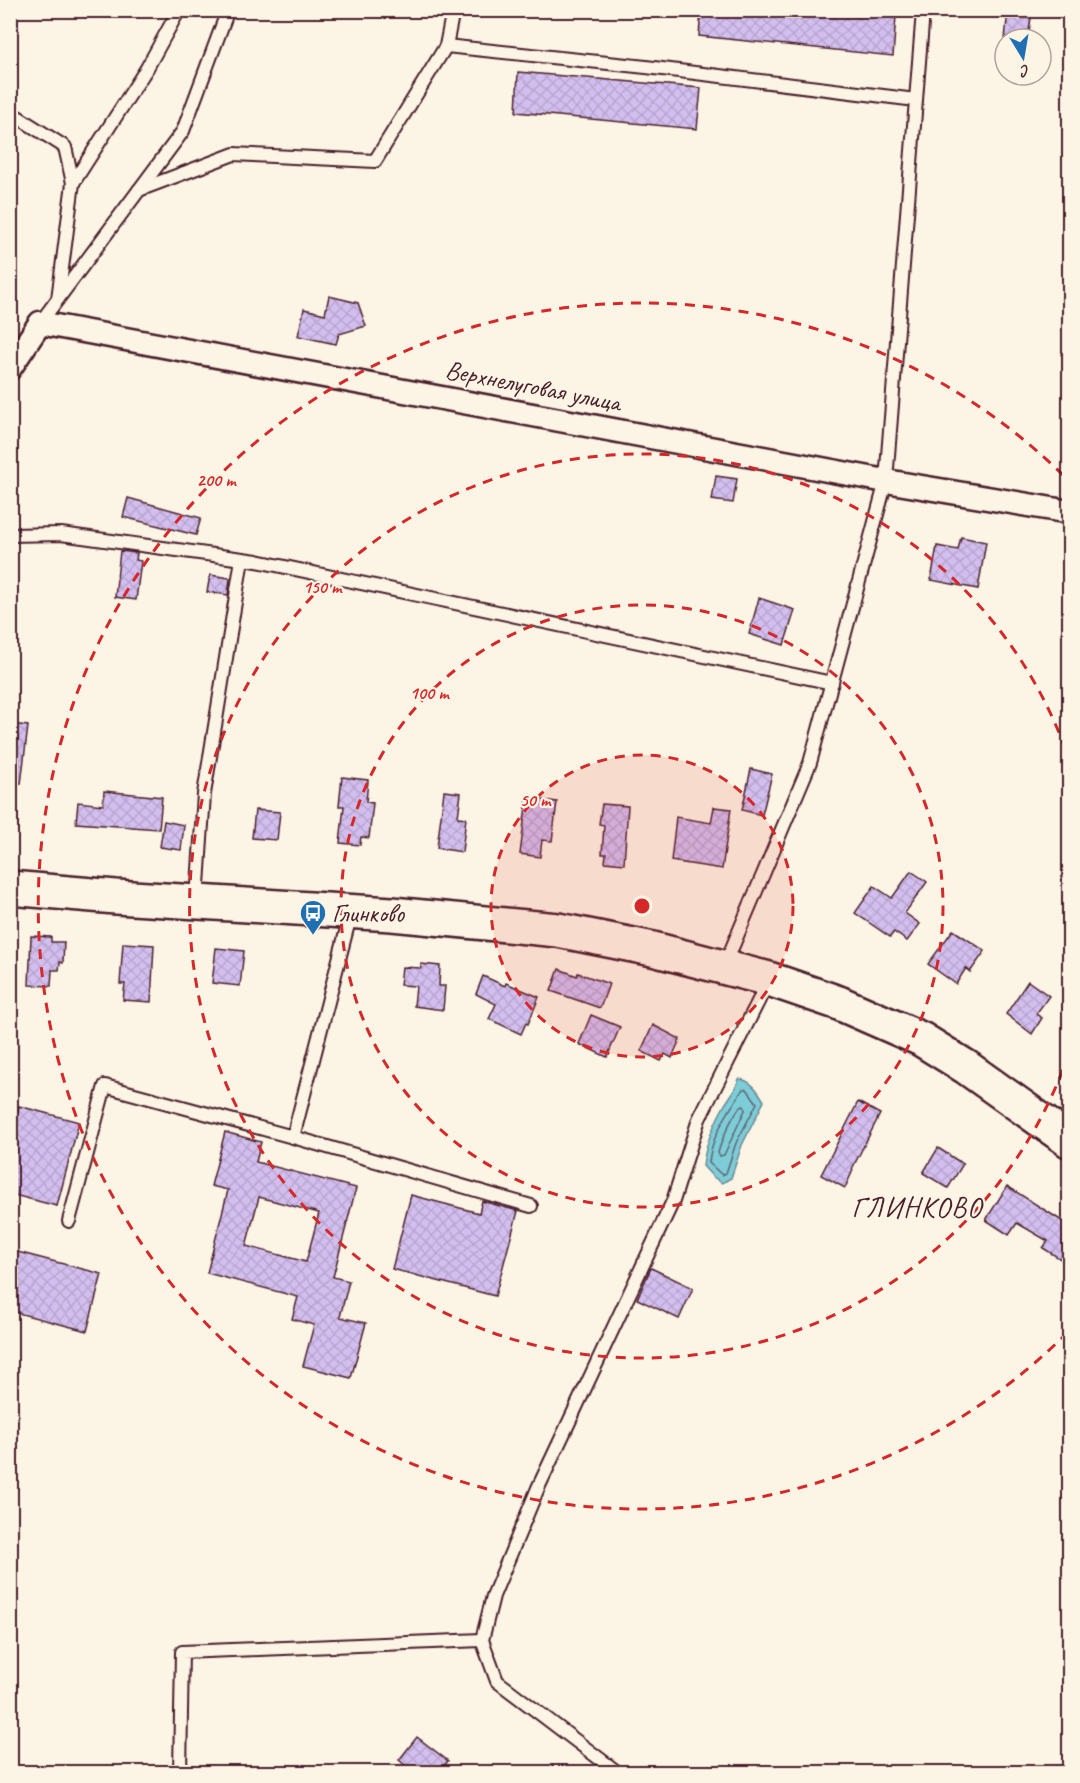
<svg xmlns="http://www.w3.org/2000/svg" width="1080" height="1783" font-family="Caveat,sans-serif">
	<style>
		.water { fill: #7dcdd8; stroke: #698793; stroke-width: 1.5 }
		.lines { fill: none; stroke-linecap: round; stroke-linejoin: round }
		.shore { stroke: #5e6570; stroke-width: 1.5 }
		.building { fill: url(#building-cross-hatch); stroke: #4a1f2b; stroke-width: 1.5; fill-rule: evenodd }
		.lane-casing { stroke: #4a1f2b; stroke-width: 16 }
		.street-casing { stroke: #4a1f2b; stroke-width: 27 }
		.secondary-casing { stroke: #4a1f2b; stroke-width: 38 }
		.lane { stroke: #fcf5e5; stroke-width: 12 }
		.street { stroke: #fcf5e5; stroke-width: 22 }
		.secondary { stroke: #fcf5e5; stroke-width: 33 }
		.ring { fill: none; stroke: #d62828; stroke-width: 3; stroke-dasharray: 10 8 }
		.labels { text-anchor: middle; dominant-baseline: central; stroke-width: 4.5; stroke-linejoin: round; paint-order: stroke }
		.street-label { font-size: 26px; fill: #4a1f2b; stroke: #fcf5e5 }
		.poi-label { font-size: 26px; fill: #4a1f2b; stroke: #fcf5e5; text-anchor: start }
		.quarter-label { font-size: 28px; letter-spacing: 1.5px; fill: #4a1f2b; stroke: #fcf5e5 }
		.centre { fill: #d62828; stroke: #fcf5e5; stroke-width: 3 }
		.ring-label { font-size: 18px; text-anchor: middle; font-weight: bold; fill: #d62828; stroke: #fcf5e5; stroke-width: 4.5; stroke-linejoin: round; paint-order: stroke }
	</style>
	<defs>
		<pattern id="building-cross-hatch" width="8" height="8" patternUnits="userSpaceOnUse" patternTransform="scale(1.5)"><rect width="8" height="8" fill="#d3bfef"/><path d="M0 0l8 8M0 8l8-8" fill="none" stroke="#b7a4cd"/></pattern>
	</defs>
	<rect width="100%" height="100%" fill="#fcf5e5"/>
	<filter id="ink" filterUnits="userSpaceOnUse"><feTurbulence type="fractalNoise" baseFrequency=".0167" numOctaves="2"/><feDisplacementMap in="SourceGraphic" scale="12" xChannelSelector="R" yChannelSelector="G"/><feConvolveMatrix kernelMatrix="1 2 1 2 8 2 1 2 1" color-interpolation-filters="sRGB"/></filter>
	<g filter="url(#ink)">
		<path class="water" d="M 739,1079 C 751,1080 758,1091 764,1101 L 742,1145 L 731,1178 L 722,1183 L 712,1176 L 703,1166 C 705,1145 713,1126 723,1108 C 729,1097 736,1091 739,1079 Z"/>
		<g class="lines">
			<g class="shore">
				<path d="M 743,1089 L 747,1089 L 757,1103 L 736,1143 L 726,1173 L 722,1175 L 709,1163 C 711,1135 729,1112 743,1089 Z"/>
				<path d="M 744,1106 L 745,1110 L 724,1155 L 720,1156 L 718,1153 C 722,1138 731,1119 740,1107 Z"/>
			</g>
		</g>
		<g class="building">
			<path d="M 701,10 L 854,10 L 896,16 L 893,56 L 699,36 Z"/>
			<path d="M 1008,10 L 1032,10 L 1028,39 L 1005,39 Z"/>
			<path d="M 518,72 L 701,88 L 697,129 L 516,112 Z"/>
			<path d="M 329,296 L 358,303 L 366,326 L 339,334 L 336,344 L 298,336 L 304,309 L 325,314 Z"/>
			<path d="M 716,476 L 737,479 L 733,503 L 712,500 Z"/>
			<path d="M 128,498 L 201,518 L 196,535 L 123,517 Z"/>
			<path d="M 961,537 L 986,542 L 978,589 L 931,580 L 937,546 L 958,550 Z"/>
			<path d="M 120,551 L 137,553 L 136,560 L 141,561 L 136,600 L 115,597 Z"/>
			<path d="M 210,575 L 230,578 L 228,595 L 207,592 Z"/>
			<path d="M 759,598 L 795,610 L 784,645 L 749,634 Z"/>
			<path d="M 10,724 L 28,726 L 21,784 L 10,784 Z"/>
			<path d="M 751,769 L 772,774 L 762,815 L 742,810 Z"/>
			<path d="M 342,777 L 368,780 L 366,802 L 373,803 L 369,838 L 361,837 L 360,845 L 340,843 L 344,806 L 339,806 Z"/>
			<path d="M 104,791 L 162,797 L 159,829 L 76,823 L 78,802 L 103,805 Z"/>
			<path d="M 444,791 L 461,793 L 458,817 L 466,818 L 462,852 L 437,848 Z"/>
			<path d="M 527,798 L 557,802 L 552,841 L 542,840 L 540,857 L 520,854 Z"/>
			<path d="M 602,804 L 628,806 L 624,864 L 605,862 L 606,854 L 602,854 L 604,825 L 599,824 Z"/>
			<path d="M 714,807 L 731,809 L 722,869 L 671,861 L 676,817 L 711,823 Z"/>
			<path d="M 255,810 L 280,812 L 277,840 L 252,838 Z"/>
			<path d="M 164,821 L 184,825 L 181,850 L 160,847 Z"/>
			<path d="M 911,871 L 927,882 L 905,913 L 920,924 L 907,941 L 894,932 L 890,937 L 855,913 L 874,886 L 892,898 Z"/>
			<path d="M 953,930 L 985,951 L 970,972 L 966,968 L 956,984 L 928,964 Z"/>
			<path d="M 31,936 L 51,937 L 51,942 L 64,942 L 63,963 L 60,962 L 59,970 L 52,970 L 51,986 L 29,985 Z"/>
			<path d="M 123,943 L 154,945 L 151,1002 L 123,1000 L 125,984 L 120,984 Z"/>
			<path d="M 216,948 L 244,951 L 240,986 L 212,983 Z"/>
			<path d="M 421,964 L 440,966 L 439,986 L 445,986 L 443,1010 L 414,1006 L 416,986 L 400,985 L 402,967 L 421,968 Z"/>
			<path d="M 559,969 L 577,976 L 578,973 L 609,984 L 600,1008 L 551,991 Z"/>
			<path d="M 483,976 L 505,986 L 506,983 L 539,997 L 528,1024 L 526,1023 L 521,1034 L 489,1019 L 496,1004 L 476,994 Z"/>
			<path d="M 1028,981 L 1049,996 L 1036,1014 L 1042,1018 L 1032,1034 L 1006,1014 Z"/>
			<path d="M 591,1015 L 620,1027 L 607,1057 L 579,1044 Z"/>
			<path d="M 653,1025 L 680,1039 L 672,1058 L 665,1054 L 661,1061 L 641,1051 Z"/>
			<path d="M 858,1102 L 880,1114 L 852,1169 L 853,1170 L 845,1188 L 821,1175 Z"/>
			<path d="M 19,1106 L 79,1122 L 57,1206 L 10,1194 L 10,1141 Z"/>
			<path d="M 225,1132 L 261,1142 L 256,1162 L 356,1188 L 333,1277 L 349,1281 L 340,1317 L 366,1323 L 351,1378 L 303,1366 L 314,1325 L 292,1319 L 298,1297 L 207,1273 L 228,1190 L 211,1186 ZM 259,1197 L 319,1213 L 306,1262 L 246,1246 Z"/>
			<path d="M 938,1148 L 963,1164 L 948,1188 L 923,1173 Z"/>
			<path d="M 1007,1186 L 1070,1226 L 1070,1265 L 1043,1248 L 1048,1241 L 1017,1223 L 1009,1235 L 986,1220 Z"/>
			<path d="M 411,1195 L 479,1213 L 482,1201 L 518,1211 L 495,1296 L 392,1269 Z"/>
			<path d="M 10,1250 L 102,1274 L 87,1331 L 10,1311 Z"/>
			<path d="M 651,1268 L 693,1288 L 679,1319 L 637,1299 Z"/>
			<path d="M 417,1737 L 448,1761 L 439,1773 L 414,1773 L 399,1760 Z"/>
		</g>
		<g class="lines">
			<g class="lane-casing">
				<g id="lane">
					<path d="M 453,10 L 446,46 L 646,67 L 916,100"/>
					<path d="M 10,112 L 65,147 L 73,183 L 58,299"/>
					<path d="M 73,183 L 147,68 L 179,10"/>
					<path d="M 139,190 L 234,154 L 375,161 L 446,46"/>
					<path d="M 40,323 L 183,131 L 228,10"/>
					<path d="M 10,535 L 61,534 L 257,561 L 832,683"/>
					<path d="M 197,900 L 204,794 L 242,559"/>
					<path d="M 724,967 L 810,763 L 886,481 L 923,11"/>
					<path d="M 293,1137 L 531,1206"/>
					<path d="M 69,1221 L 105,1086 L 293,1137 L 351,913"/>
					<path d="M 180,1772 L 182,1652 L 482,1640"/>
					<path d="M 617,1772 L 497,1681 L 482,1640 L 493,1596 L 538,1488 L 673,1201 L 699,1119 L 769,980"/>
				</g>
			</g>
			<g class="street-casing">
				<path id="street" d="M 10,368 L 40,323 L 886,481 L 1070,512"/>
			</g>
			<g class="secondary-casing">
				<path id="secondary" d="M 10,888 L 116,897 L 392,914 L 558,930 L 653,949 L 769,979 L 839,1003 L 921,1039 L 966,1067 L 1070,1141"/>
			</g>
			<use href="#lane" class="lane"/>
			<use href="#street" class="street"/>
			<use href="#secondary" class="secondary"/>
		</g>
	</g>
	<circle cx="642" cy="906" r="151" fill="#d62828" fill-opacity=".12"/>
	<g class="ring">
		<circle cx="642" cy="906" r="151"/>
		<circle cx="642" cy="906" r="301"/>
		<path d="M1069 1053A452 452 0 1 1 1069 759"/>
		<path d="M1068 1332A603 603 0 1 1 1068 480"/>
	</g>
	<defs>
		<g id="bus-pin" transform="scale(1.35)"><path d="M0 17L-7.5 6A9.5 9.5 0 1 1 7.5 6Z" fill="#1f6fb2" stroke="#fcf5e5"/><path d="M-5-6H5V4H4V6H2V4H-2V6H-4V4H-5ZM-3.5-4V0h7V-4ZM-3.5 1.2v1.5H-2V1.2ZM2 1.2v1.5H3.5V1.2Z" fill="#fff"/></g>
	</defs>
	<g fill-rule="evenodd">
		<use href="#bus-pin" x="313" y="913"/>
	</g>
	<g class="labels">
		<g class="street-label">
			<text transform="translate(533 386) rotate(11)">Верхнелуговая улица</text>
		</g>
		<g class="poi-label">
			<text x="332" y="913">Глинково</text>
		</g>
		<g class="quarter-label">
			<text x="917" y="1207">ГЛИНКОВО</text>
		</g>
	</g>
	<circle cx="642" cy="906" r="9" class="centre"/>
	<g class="ring-label">
		<text x="216" y="486">200 m</text>
		<text x="322" y="593">150 m</text>
		<text x="429" y="699">100 m</text>
		<text x="535" y="806">50 m</text>
	</g>
	<rect width="1080" height="1783" fill="none" stroke="#fcf5e5" stroke-width="36"/>
	<rect x="18" y="18" width="1044" height="1747" fill="none" stroke="#4a1f2b" stroke-width="2" filter="url(#ink)"/>
	<g transform="translate(1023 57) rotate(169)"><circle r="28" fill="#fcf5e5" stroke="#b59f9b" stroke-width="1.5"/>
	<path d="M0-4.5L10 22L0 15L-10 22Z" fill="#1f6fb2"/>
	<text y="-9" font-size="16" font-weight="bold" text-anchor="middle" fill="#4a1f2b">С</text>
	</g>
</svg>
